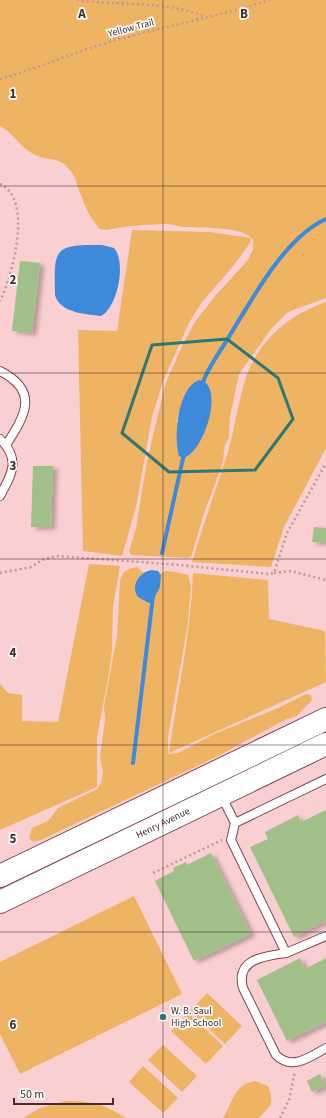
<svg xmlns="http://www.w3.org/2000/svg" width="326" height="1118" font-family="'Source Sans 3',sans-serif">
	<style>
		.green { fill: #efb364; fill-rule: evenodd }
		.water { fill: #3d89da }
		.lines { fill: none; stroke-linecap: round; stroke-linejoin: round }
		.stream { stroke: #3d89da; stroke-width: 4 }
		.building { fill: #a0bf89; filter: url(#shadow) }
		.lane-casing { stroke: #81464d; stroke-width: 10 }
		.primary-casing { stroke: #81464d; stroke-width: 24 }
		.path { stroke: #be989b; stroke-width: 2.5; stroke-dasharray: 2 3; stroke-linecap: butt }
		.lane { stroke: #fff; stroke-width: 8 }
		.primary { stroke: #fff; stroke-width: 22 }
		.marked { fill: none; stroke: #2e7775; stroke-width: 3; stroke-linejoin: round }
		.grid { fill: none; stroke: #472c2e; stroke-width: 1; stroke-opacity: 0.55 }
		.poi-dot { fill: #2e7775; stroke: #fcfcfc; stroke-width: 1.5 }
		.labels { text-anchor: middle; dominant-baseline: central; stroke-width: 3.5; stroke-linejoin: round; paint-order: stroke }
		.street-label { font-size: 10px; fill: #472c2e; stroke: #fcfcfc }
		.poi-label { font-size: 10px; fill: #472c2e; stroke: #fcfcfc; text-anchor: start }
		.grid-label { font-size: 13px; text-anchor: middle; font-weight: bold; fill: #472c2e; stroke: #fcfcfc; stroke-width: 3.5; stroke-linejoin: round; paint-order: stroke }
	</style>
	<defs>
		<filter id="shadow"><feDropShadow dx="4.5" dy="2.5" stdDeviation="2" flood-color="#0004"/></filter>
	</defs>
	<rect width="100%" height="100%" fill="#facfd2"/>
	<g class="green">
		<path d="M 0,0 L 326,0 L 326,298 L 288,312 L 271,329 L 239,374 L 230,417 L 229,437 L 225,445 L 222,466 L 204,513 L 191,557 L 187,558 L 131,555 L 129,552 L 136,528 L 147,461 L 165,385 L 182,346 L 195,322 L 215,296 L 248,260 L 253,249 L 253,240 C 246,226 198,228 183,227 C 176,226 169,223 162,224 C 144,225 125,226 107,230 L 100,229 C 87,215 84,202 77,185 C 76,182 76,179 74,176 C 60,152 47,164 30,152 C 19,145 12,132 0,126 ZM 187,390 L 211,400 L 204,433 L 176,422 Z"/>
		<path d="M 132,230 L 210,232 L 251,238 L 250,243 L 230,270 L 202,302 L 189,323 L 163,381 L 152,417 L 136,507 L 122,556 L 83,551 L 78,330 L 117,331 Z"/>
		<path d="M 326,302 L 326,448 L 284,527 L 271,567 L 192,562 C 203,525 216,489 228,452 C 234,431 237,409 243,387 C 254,345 285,316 326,302 Z"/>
		<path d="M 89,564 L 120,566 L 113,607 L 112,650 L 109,673 L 97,737 L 97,787 L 0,830 L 0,684 L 8,693 L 22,695 L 22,721 L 58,722 Z"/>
		<path d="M 137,567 L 144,573 L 139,578 L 160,587 L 161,573 L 166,571 L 175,572 L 188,575 L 191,586 L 188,623 L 168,736 L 168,754 L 178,753 L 214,734 L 278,708 L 306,694 L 311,695 L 312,700 L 297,716 L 285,720 L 216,757 L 41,840 L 33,842 L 29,838 L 32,828 L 48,821 L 58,808 L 97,789 L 101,783 L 103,772 L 100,757 L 105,720 L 104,706 L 117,636 L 120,581 C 123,570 127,569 137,567 Z"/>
		<path d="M 193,573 L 268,580 L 269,619 L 325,631 L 326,682 L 169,753 C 177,693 191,634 193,573 Z"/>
		<path d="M 134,896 L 182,994 L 20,1074 L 0,1034 L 0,962 Z"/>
		<path d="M 207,993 L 242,1026 L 225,1044 L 190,1011 Z"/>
		<path d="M 188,1013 L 223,1046 L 206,1064 L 171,1031 Z"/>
		<path d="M 163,1045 L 197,1076 L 182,1092 L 148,1060 Z"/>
		<path d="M 143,1066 L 178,1098 L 163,1113 L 129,1082 Z"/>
		<path d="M 255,1081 L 268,1086 C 275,1105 271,1105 259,1118 L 223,1118 C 234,1101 233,1085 255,1081 Z"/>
		<path d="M 65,1101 C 89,1100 107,1105 126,1118 L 23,1118 L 40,1108 Z"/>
	</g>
	<g class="water">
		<path d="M 102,245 L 114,248 C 127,263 117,308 101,316 C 85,314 60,313 55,295 C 54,249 53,244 102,245 Z"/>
		<path d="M 199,380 C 226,384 204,453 183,458 L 179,456 C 173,437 178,387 199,380 Z"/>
		<path d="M 152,570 L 158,571 L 161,575 L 160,587 L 152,602 L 149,603 L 138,597 C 130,586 139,572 152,570 Z"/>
	</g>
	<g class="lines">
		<g class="stream">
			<path d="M 202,385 C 207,368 221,351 230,335 C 253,298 285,237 326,219"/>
			<path d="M 162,553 L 184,454"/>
			<path d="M 133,763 L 153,596"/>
		</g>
	</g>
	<g class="building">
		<path d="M 20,261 L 40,263 L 32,333 L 12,331 Z"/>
		<path d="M 33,466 L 53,466 L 51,527 L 31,527 Z"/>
		<path d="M 314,527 L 326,528 L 326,543 L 312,542 Z"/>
		<path d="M 326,810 L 326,921 L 294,937 L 250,847 L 268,839 L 265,832 L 298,815 L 301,822 Z"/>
		<path d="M 211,853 L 251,934 L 194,961 L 155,881 L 174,871 L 173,868 L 186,862 L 187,865 Z"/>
		<path d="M 300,958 L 305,969 L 326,958 L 326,1022 L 287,1041 L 257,980 Z"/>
		<path d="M 320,1074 L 325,1086 L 312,1092 L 307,1081 Z"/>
	</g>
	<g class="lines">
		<g class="lane-casing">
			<g id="lane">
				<path d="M 0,371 C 40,391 25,416 6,445"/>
				<path d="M 0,439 C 21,459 12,474 0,496"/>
				<path d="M 221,795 L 235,823 L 326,779"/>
				<path d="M 235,823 L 231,840 L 286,953 C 265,956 235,959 243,988 L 276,1055 C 292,1071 310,1057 326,1048"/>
				<path d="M 286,953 L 326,936"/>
			</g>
		</g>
		<g class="primary-casing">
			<g id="primary">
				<path d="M 0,876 L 326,719"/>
				<path id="s1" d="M 0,902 L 326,744"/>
			</g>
		</g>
		<g class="path">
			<path d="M 77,0 C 118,6 168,0 205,17"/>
			<path d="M 0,79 C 40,68 76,51 116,40 C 167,26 219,16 270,0"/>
			<path d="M 0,184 C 34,199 12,277 0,301"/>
			<path d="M 0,573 L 31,567 L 42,560 L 56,556 L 168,564 L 268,574 L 274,573 L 287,533 L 326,463"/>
			<path d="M 274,573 L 291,571 L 326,580"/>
			<path d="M 153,873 L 222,840"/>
			<path d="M 280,1118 L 289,1100 L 295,1071"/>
		</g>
		<use href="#lane" class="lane"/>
		<use href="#primary" class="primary"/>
	</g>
	<path class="marked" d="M 227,339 L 278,378 L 293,419 L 255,470 L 169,472 L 122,433 L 152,345 Z"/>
	<path class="grid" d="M 163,0 L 163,1118M 0,186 L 326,186M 0,373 L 326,373M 0,559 L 326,559M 0,745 L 326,745M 0,932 L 326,932"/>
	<circle class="poi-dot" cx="163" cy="1017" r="4"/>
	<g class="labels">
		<g class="street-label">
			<text transform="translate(131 28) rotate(-15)">Yellow Trail</text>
			<text stroke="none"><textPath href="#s1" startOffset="181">Henry Avenue</textPath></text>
		</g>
		<g class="poi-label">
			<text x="171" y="1011">W. B. Saul<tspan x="171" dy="12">High School</tspan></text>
		</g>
	</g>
	<g class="grid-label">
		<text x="82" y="18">A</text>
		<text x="244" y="18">B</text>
		<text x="13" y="98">1</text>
		<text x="13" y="284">2</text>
		<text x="13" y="470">3</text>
		<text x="13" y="657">4</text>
		<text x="13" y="843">5</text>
		<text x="13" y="1029">6</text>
	</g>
	<path d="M14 1098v6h99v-6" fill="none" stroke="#472c2e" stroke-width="2"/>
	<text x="20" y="1098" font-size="12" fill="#472c2e" stroke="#fcfcfc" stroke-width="3" paint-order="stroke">50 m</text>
</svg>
